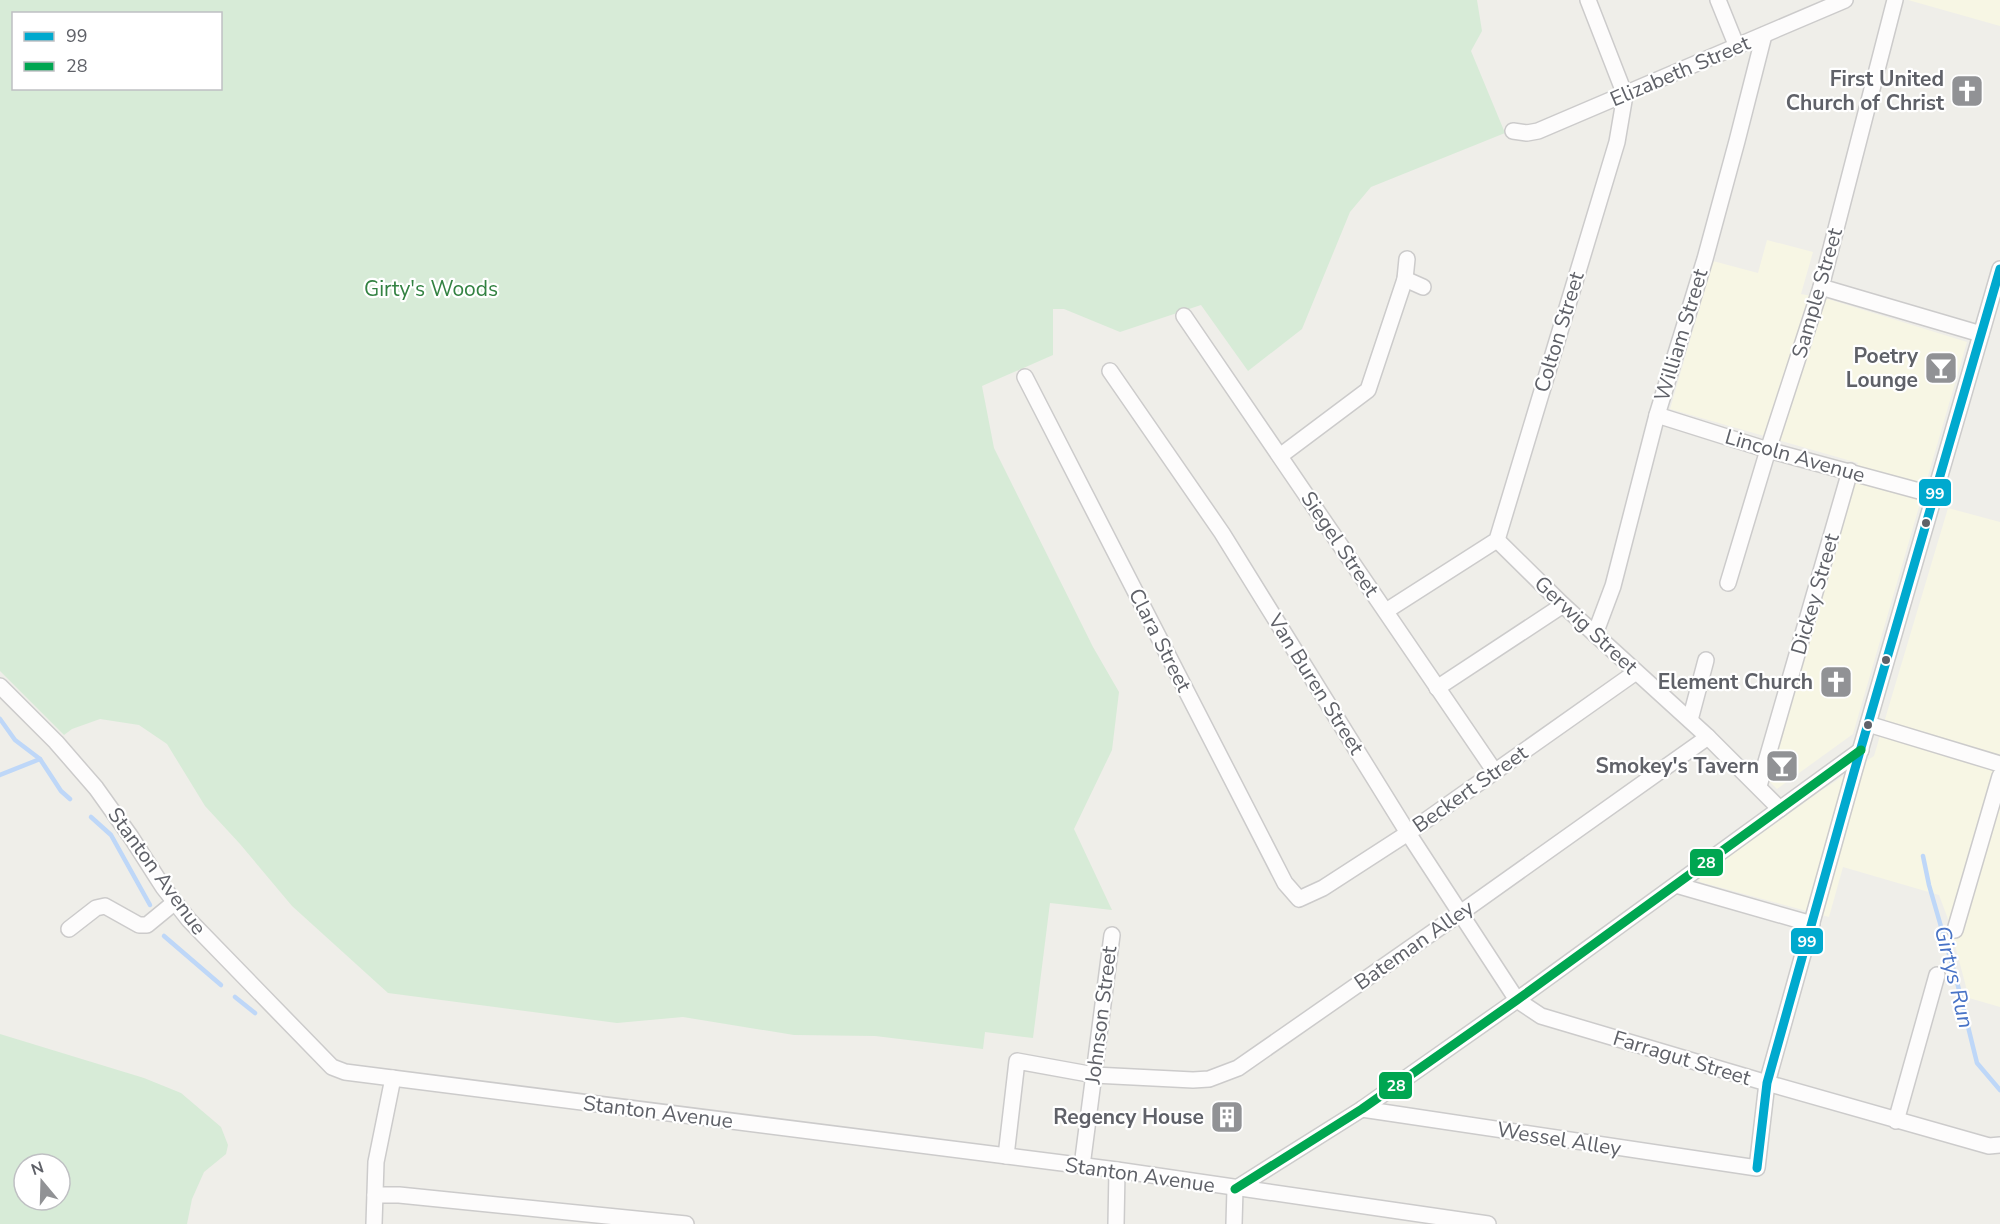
<svg xmlns="http://www.w3.org/2000/svg" width="2000" height="1224" font-family="'Nunito Sans',sans-serif">
	<style>
		.commercial { fill: #f7f6e4 }
		.green { fill: #d7ebd7; fill-rule: evenodd }
		.lines { fill: none; stroke-linecap: round; stroke-linejoin: round }
		.stream { stroke: #bed7f8; stroke-width: 4.5 }
		.minor-casing { stroke: #cccbcb; stroke-width: 18 }
		.minor { stroke: #fdfcfc; stroke-width: 15 }
		.bus-1-casing { stroke: #fff; stroke-width: 14 }
		.bus-2-casing { stroke: #fff; stroke-width: 14 }
		.bus-1 { stroke: #00a9ce; stroke-width: 9 }
		.bus-2 { stroke: #00a651; stroke-width: 9 }
		.bus-dot { fill: #5f6168; stroke: #fff; stroke-width: 2 }
		.labels { text-anchor: middle; dominant-baseline: central; stroke-width: 4.5; stroke-linejoin: round; paint-order: stroke }
		.street-label { font-size: 21px; fill: #5f6168; stroke: #fff }
		.poi-label { font-size: 21px; font-weight: bold; fill: #5f6168; stroke: #fff; text-anchor: end }
		.park-label { font-size: 21px; fill: #338242; stroke: #fff }
		.water-label { font-size: 22px; font-style: italic; fill: #4873c6; stroke: #fff }
		.line-badge { stroke: #fff; stroke-width: 2 }
		.badge-label { font-size: 16px; text-anchor: middle; font-weight: bold; fill: #fff }
	</style>
	<rect width="100%" height="100%" fill="#efeee9"/>
	<g class="commercial">
		<path d="M 1908,0 L 2000,0 L 2000,26 Z"/>
		<path d="M 1767,240 L 1813,252 L 1801,294 L 1828,299 L 1967,342 L 1853,734 L 1777,789 L 1766,778 L 1858,463 L 1670,409 L 1713,261 L 1758,273 Z"/>
		<path d="M 1948,508 L 2000,522 L 2000,1007 L 1969,998 L 1948,919 L 1939,895 L 1843,867 L 1829,917 L 1700,882 L 1698,879 L 1822,790 L 1874,756 Z"/>
	</g>
	<g class="green">
		<path d="M 0,0 L 1477,0 L 1482,31 L 1471,51 L 1505,133 L 1371,187 L 1350,212 L 1302,329 L 1248,371 L 1201,305 L 1120,332 L 1064,309 L 1053,309 L 1053,355 L 982,386 L 994,448 L 1093,647 L 1119,692 L 1112,750 L 1074,829 L 1112,910 L 1050,903 L 1033,1038 L 985,1032 L 983,1049 L 875,1036 L 794,1035 L 683,1017 L 617,1023 L 388,993 L 292,906 L 240,844 L 205,806 L 167,744 L 139,725 L 100,719 L 72,729 L 64,735 L 0,671 ZM 14,14 L 220,14 L 220,88 L 14,88 Z"/>
		<path d="M 0,1034 L 144,1078 L 181,1093 L 221,1127 L 228,1145 L 226,1154 L 204,1172 L 192,1199 L 187,1224 L 0,1224 ZM 24,1164 L 60,1164 L 60,1200 L 24,1200 Z"/>
	</g>
	<g class="lines">
		<g class="stream">
			<path d="M 0,719 L 15,740 L 40,759 L 61,791 L 70,799"/>
			<path d="M 0,775 L 40,759"/>
			<path d="M 91,817 L 111,835 L 150,905"/>
			<path d="M 1923,856 L 1929,885 L 1957,982 L 1977,1063 L 2000,1090"/>
			<path d="M 164,936 L 221,985"/>
			<path d="M 235,997 L 255,1013"/>
		</g>
		<g class="minor-casing">
			<g id="minor">
				<path d="M 1718,0 L 1737,47"/>
				<path d="M 1513,131 L 1527,133 L 1538,131 L 1845,0"/>
				<path d="M 1405,279 L 1423,287"/>
				<path d="M 1821,287 L 1981,334"/>
				<path d="M 1184,316 L 1495,772"/>
				<path d="M 1110,371 L 1222,533 L 1408,833 L 1517,1000 L 1541,1016 L 1767,1083 L 1989,1146 L 2000,1145"/>
				<path d="M 1025,377 L 1285,883 L 1299,899 L 1323,888 L 1408,833 L 1636,672"/>
				<path d="M 1657,415 L 1768,450 L 1934,495"/>
				<path d="M 1280,456 L 1368,390 L 1405,279 L 1407,259"/>
				<path d="M 1497,540 L 1563,605 L 1708,737 L 1780,809"/>
				<path d="M 1728,583 L 1768,450 L 1821,287 L 1895,0"/>
				<path d="M 1386,611 L 1497,540 L 1617,142 L 1625,95 L 1588,0"/>
				<path d="M 1595,634 L 1613,586 L 1657,415 L 1705,259 L 1737,141 L 1764,35"/>
				<path d="M 0,686 L 56,742 L 96,788 L 131,837 L 163,887 L 189,920 L 332,1067 L 345,1072 L 1117,1170 L 1488,1224"/>
				<path d="M 1437,688 L 1563,605"/>
				<path d="M 1690,720 L 1706,660"/>
				<path d="M 1868,724 L 2000,764"/>
				<path d="M 1759,786 L 1850,471"/>
				<path d="M 1676,885 L 1812,924"/>
				<path d="M 69,929 L 96,908 L 105,906 L 139,925 L 147,925 L 175,902"/>
				<path d="M 1955,930 L 2000,776"/>
				<path d="M 1362,1109 L 1757,1168 L 1767,1083 L 1854,772 L 2000,269"/>
				<path d="M 1896,1121 L 1937,975"/>
				<path d="M 1006,1156 L 1017,1061 L 1094,1075 L 1193,1080 L 1209,1079 L 1238,1068 L 1459,914 L 1708,737"/>
				<path d="M 1082,1166 L 1112,935"/>
				<path d="M 1235,1189 L 1362,1109 L 1517,1000 L 1861,750"/>
				<path d="M 375,1195 L 399,1195 L 686,1224"/>
				<path d="M 374,1224 L 376,1162 L 393,1078"/>
				<path d="M 1116,1224 L 1117,1170"/>
				<path d="M 1234,1224 L 1235,1189"/>
			</g>
		</g>
		<use href="#minor" class="minor"/>
		<g class="bus-1-casing">
			<path id="bus-1" d="M 1757,1168 L 1767,1083 L 1854,772 L 2000,269"/>
		</g>
		<g class="bus-2-casing">
			<path id="bus-2" d="M 1235,1189 L 1362,1109 L 1517,1000 L 1861,750"/>
		</g>
		<use href="#bus-1" class="bus-1"/>
		<use href="#bus-2" class="bus-2"/>
	</g>
	<defs>
		<g id="church-square" transform="scale(1.725)"><rect x="-9" y="-9" width="18" height="18" rx="4" fill="#919295" stroke="#fff"/><path d="M-1.2-6h2.4v3.5h3.3v2.4h-3.3V6h-2.4V-.1h-3.3v-2.4h3.3Z" fill="#fff"/></g>
		<g id="bar-square" transform="scale(1.725)"><rect x="-9" y="-9" width="18" height="18" rx="4" fill="#919295" stroke="#fff"/><path d="M-6-5H6L.8 .8V4.5H3.5V6h-7V4.5H-.8V.8Z" fill="#fff"/></g>
		<g id="building-square" transform="scale(1.725)"><rect x="-9" y="-9" width="18" height="18" rx="4" fill="#919295" stroke="#fff"/><path d="M-4-6H4V6H1V3H-1V6H-4ZM-2.5-4.3h1.7v1.8h-1.7ZM.8-4.3h1.7v1.8H.8ZM-2.5-1h1.7V.8h-1.7ZM.8-1h1.7V.8H.8Z" fill="#fff"/></g>
	</defs>
	<g fill-rule="evenodd">
		<use href="#church-square" x="1967" y="91"/>
		<use href="#bar-square" x="1941" y="368"/>
		<use href="#church-square" x="1836" y="682"/>
		<use href="#bar-square" x="1782" y="766"/>
		<use href="#building-square" x="1227" y="1117"/>
	</g>
	<g class="bus-dot">
		<circle cx="1926" cy="523" r="5"/>
		<circle cx="1886" cy="660" r="5"/>
		<circle cx="1868" cy="725" r="5"/>
	</g>
	<g class="labels">
		<g class="street-label">
			<text transform="translate(1680 71) rotate(-23)">Elizabeth Street</text>
			<text transform="translate(1817 293) rotate(-74)">Sample Street</text>
			<text transform="translate(1559 332) rotate(-73)">Colton Street</text>
			<text transform="translate(1681 335) rotate(-73)">William Street</text>
			<text transform="translate(1795 456) rotate(16)">Lincoln Avenue</text>
			<text transform="translate(1340 544) rotate(56)">Siegel Street</text>
			<text transform="translate(1815 594) rotate(-74)">Dickey Street</text>
			<text transform="translate(1586 625) rotate(43)">Gerwig Street</text>
			<text transform="translate(1160 640) rotate(63)">Clara Street</text>
			<text transform="translate(1316 684) rotate(58)">Van Buren Street</text>
			<text transform="translate(1470 789) rotate(-35)">Beckert Street</text>
			<text transform="translate(157 871) rotate(54)">Stanton Avenue</text>
			<text transform="translate(1414 945) rotate(-35)">Bateman Alley</text>
			<text transform="translate(1101 1015) rotate(-83)">Johnson Street</text>
			<text transform="translate(1682 1058) rotate(17)">Farragut Street</text>
			<text transform="translate(658 1112) rotate(7)">Stanton Avenue</text>
			<text transform="translate(1559 1139) rotate(9)">Wessel Alley</text>
			<text transform="translate(1140 1175) rotate(8)">Stanton Avenue</text>
		</g>
		<g class="poi-label">
			<text x="1944" y="79">First United<tspan x="1944" dy="24">Church of Christ</tspan></text>
			<text x="1918" y="356">Poetry<tspan x="1918" dy="24">Lounge</tspan></text>
			<text x="1813" y="682">Element Church</text>
			<text x="1759" y="766">Smokey's Tavern</text>
			<text x="1204" y="1117">Regency House</text>
		</g>
		<g class="park-label">
			<text x="431" y="289">Girty's Woods</text>
		</g>
		<g class="water-label">
			<text transform="translate(1954 977) rotate(76)">Girtys Run</text>
		</g>
	</g>
	<g class="line-badge">
		<rect x="1918" y="478" width="34" height="29" rx="6" fill="#00a9ce"/>
		<rect x="1689" y="848" width="35" height="29" rx="6" fill="#00a651"/>
		<rect x="1790" y="927" width="34" height="28" rx="6" fill="#00a9ce"/>
		<rect x="1378" y="1071" width="35" height="29" rx="6" fill="#00a651"/>
	</g>
	<g class="badge-label">
		<text x="1935" y="499">99</text>
		<text x="1706" y="868">28</text>
		<text x="1807" y="947">99</text>
		<text x="1396" y="1091">28</text>
	</g>
	<rect x="12" y="12" width="210" height="78" fill="#ffffff" stroke="#bfc0c3" stroke-width="1.5"/>
	<rect x="24" y="32" width="30" height="9" fill="#00a9ce" stroke="#bfc0c3" stroke-width="1.5"/>
	<text x="66" y="42" font-size="18" fill="#5f6168">99</text>
	<rect x="24" y="62" width="30" height="9" fill="#00a651" stroke="#bfc0c3" stroke-width="1.5"/>
	<text x="66" y="72" font-size="18" fill="#5f6168">28</text>
	<g transform="translate(42 1182) rotate(341)"><circle r="28" fill="#ffffff" stroke="#bfc0c3" stroke-width="1.5"/>
	<path d="M0-4.5L10 22L0 15L-10 22Z" fill="#919295"/>
	<text y="-9" font-size="16" font-weight="bold" text-anchor="middle" fill="#5f6168">N</text>
	</g>
</svg>
